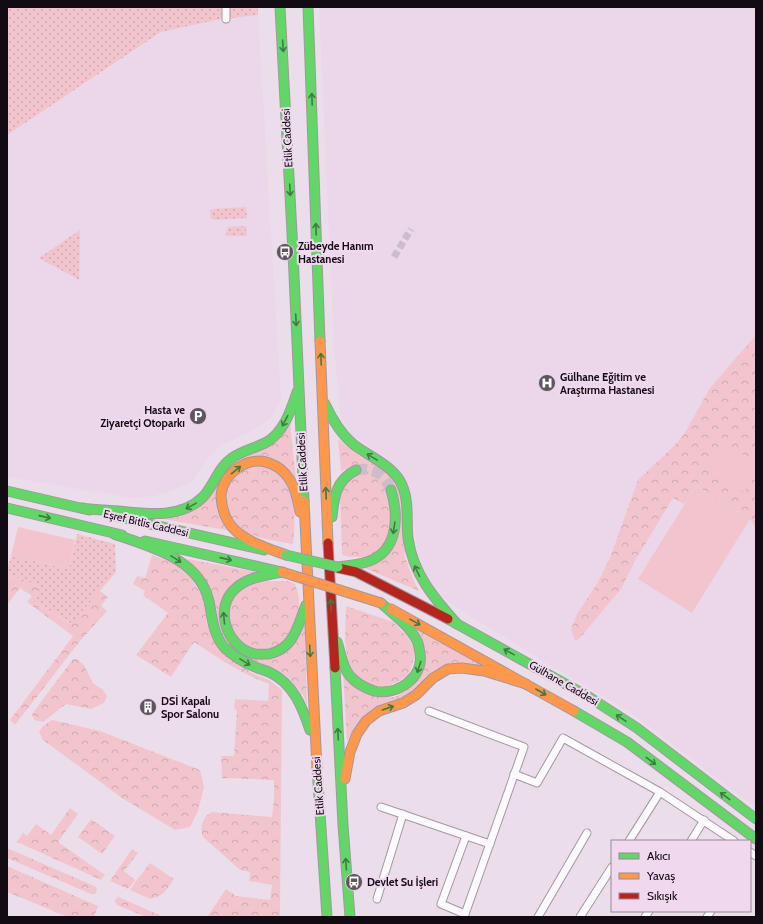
<svg xmlns="http://www.w3.org/2000/svg" width="763" height="924" font-family="Cabin,sans-serif">
	<style>
		.built { fill: #ecd6ea }
		.grass { fill: url(#grass-dots) }
		.forest { fill: url(#forest-crowns) }
		.pitch { fill: #f2c5ce }
		.lines { fill: none; stroke-linecap: round; stroke-linejoin: round }
		.street-tunnel { stroke: #cbbeca; stroke-width: 7; stroke-dasharray: 7 3.5; stroke-linecap: butt }
		.primary-tunnel { stroke: #cbbeca; stroke-width: 11; stroke-dasharray: 11 5.5; stroke-linecap: butt }
		.street-casing { stroke: #a298a1; stroke-width: 9 }
		.fast-casing { stroke: #a298a1; stroke-width: 11 }
		.slow-casing { stroke: #a298a1; stroke-width: 11 }
		.jam-casing { stroke: #a298a1; stroke-width: 11 }
		.street { stroke: #fcfafc; stroke-width: 7 }
		.fast { stroke: #63d668; stroke-width: 9 }
		.slow { stroke: #ff974d; stroke-width: 9 }
		.jam { stroke: #b3261e; stroke-width: 9 }
		.fast-bridge-casing { stroke: #a298a1; stroke-width: 11; stroke-linecap: butt }
		.slow-bridge-casing { stroke: #a298a1; stroke-width: 11; stroke-linecap: butt }
		.fast-bridge { stroke: #63d668; stroke-width: 9 }
		.slow-bridge { stroke: #ff974d; stroke-width: 9 }
		.oneway { stroke: #3f7b42 }
		.labels { text-anchor: middle; dominant-baseline: central; stroke-width: 4; stroke-linejoin: round; paint-order: stroke }
		.street-label { font-size: 11px; fill: #130b13; stroke: #f0d9ee }
		.poi-label { font-size: 11px; font-weight: bold; fill: #130b13; stroke: #f0d9ee; text-anchor: start }
	</style>
	<defs>
		<pattern id="grass-dots" width="8" height="8" patternUnits="userSpaceOnUse"><rect width="8" height="8" fill="#f2c5ce"/><path d="M2 2h.1M6 6h.1" fill="none" stroke="#cfa8b0" stroke-width="1.8" stroke-linecap="round"/></pattern>
		<pattern id="forest-crowns" width="20" height="18" patternUnits="userSpaceOnUse"><rect width="20" height="18" fill="#f2c5ce"/><path d="M2 6a3 3 0 1 1 6 0M12 15a3 3 0 1 1 6 0" fill="none" stroke="#cfa8b0"/></pattern>
	</defs>
	<rect width="100%" height="100%" fill="#ebdeea"/>
	<g class="built">
		<path d="M 319,7 L 756,7 L 756,808 L 646,724 L 627,710 L 548,664 L 465,613 L 446,600 L 434,587 L 424,571 L 417,548 L 411,501 L 402,477 L 390,461 L 352,435 L 341,418 L 334,348 Z"/>
		<path d="M 258,15 L 281,400 L 274,413 L 267,421 L 248,433 L 222,445 L 212,454 L 202,466 L 198,475 L 191,482 L 174,490 L 154,496 L 132,498 L 7,477 L 7,135 L 161,32 L 216,20 Z"/>
	</g>
	<g class="grass">
		<path d="M 7,7 L 258,7 L 258,15 L 216,20 L 161,32 L 7,135 Z"/>
		<path d="M 246,207 L 247,218 L 216,220 L 211,219 L 210,211 L 212,209 Z"/>
		<path d="M 246,226 L 247,236 L 228,236 L 226,235 L 227,229 L 228,227 Z"/>
		<path d="M 80,230 L 79,280 L 39,258 Z"/>
		<path d="M 77,534 L 115,544 L 116,572 L 72,624 L 33,601 L 39,587 L 25,580 L 7,575 L 7,570 L 11,556 L 69,569 Z"/>
	</g>
	<g class="forest">
		<path d="M 756,335 L 756,529 L 750,519 L 696,486 L 684,504 L 673,498 L 636,559 L 621,589 L 580,638 L 575,641 L 571,629 L 577,614 L 597,584 L 610,558 L 638,480 L 674,446 L 685,433 L 710,388 Z"/>
		<path d="M 290,423 L 296,479 C 286,465 281,464 265,458 L 221,482 L 231,531 L 163,519 L 182,516 L 191,512 L 226,469 Z"/>
		<path d="M 338,439 C 346,446 354,453 363,458 C 385,470 395,474 402,501 L 405,557 L 414,581 L 419,591 L 362,567 C 368,565 376,562 382,558 C 405,543 400,511 394,488 L 387,491 C 397,507 395,542 378,552 C 366,559 354,558 342,555 L 340,494 C 344,484 347,477 357,473 L 355,467 L 348,468 L 341,471 Z"/>
		<path d="M 253,466 C 260,466 267,466 274,470 C 287,477 293,500 294,513 C 295,524 294,534 293,544 C 278,541 259,539 245,531 C 217,512 220,477 253,466 Z"/>
		<path d="M 152,555 L 173,563 L 190,577 L 202,595 L 205,609 L 207,624 L 213,641 L 228,657 L 250,672 L 269,680 L 282,690 L 280,917 L 207,917 L 226,889 L 236,896 L 270,900 L 272,885 L 249,881 L 250,872 L 240,870 L 203,837 C 199,827 203,815 213,812 L 272,817 L 274,799 L 274,780 L 222,778 L 221,756 L 234,756 L 237,710 L 234,709 L 235,699 L 268,701 L 269,684 C 242,674 218,658 194,642 L 171,677 L 136,655 L 168,613 L 143,595 L 145,591 L 133,584 L 137,576 L 145,578 Z"/>
		<path d="M 188,559 L 260,573 L 230,590 L 227,637 L 267,658 L 305,624 L 307,705 L 303,695 L 298,689 L 289,678 L 280,671 L 246,658 L 230,645 L 221,635 L 188,562 Z"/>
		<path d="M 7,575 L 25,580 L 39,587 L 33,601 L 71,624 L 100,591 L 108,597 L 101,606 L 107,611 L 80,641 L 15,725 L 10,720 L 73,636 L 27,602 L 32,596 L 20,588 L 7,605 Z"/>
		<path d="M 276,581 L 288,581 L 295,584 L 298,593 L 299,600 L 299,611 L 296,625 L 279,645 L 266,650 L 256,651 L 243,644 L 234,636 L 227,623 L 231,597 L 240,588 L 253,582 Z"/>
		<path d="M 346,606 L 393,622 L 407,636 L 415,650 L 413,662 L 408,675 L 398,682 L 384,687 L 369,685 L 357,677 L 348,662 L 345,641 Z"/>
		<path d="M 417,629 L 497,672 L 451,663 L 436,669 L 425,677 L 418,687 L 408,695 L 360,721 L 347,741 L 343,673 L 353,684 L 364,693 L 376,697 L 395,697 L 407,690 L 423,644 Z"/>
		<path d="M 73,659 L 77,659 L 84,665 L 93,683 L 103,690 L 107,696 L 104,703 L 91,709 L 66,704 L 43,722 L 34,720 L 32,714 Z"/>
		<path d="M 52,720 L 100,731 L 200,770 L 204,787 L 198,811 L 190,827 L 175,830 L 122,798 L 43,740 L 39,732 L 43,726 Z"/>
		<path d="M 70,808 L 78,814 L 58,842 L 105,875 L 101,880 L 17,842 L 23,833 L 27,836 L 36,824 L 51,835 Z"/>
		<path d="M 91,819 L 115,836 L 102,854 L 78,837 Z"/>
		<path d="M 7,848 L 92,885 L 97,888 L 96,893 L 94,894 L 91,894 L 7,858 Z"/>
		<path d="M 132,849 L 138,853 L 124,871 L 135,880 L 128,889 L 110,881 Z"/>
		<path d="M 150,863 L 174,879 C 165,892 165,895 150,899 L 130,890 L 136,881 Z"/>
		<path d="M 7,866 L 98,906 L 94,917 L 68,917 L 7,892 Z"/>
		<path d="M 118,897 L 123,899 L 164,917 L 146,917 L 117,905 L 115,902 L 115,900 Z"/>
	</g>
	<g class="pitch">
		<path d="M 726,443 L 756,463 L 756,474 L 744,492 L 709,468 Z"/>
		<path d="M 696,486 L 750,519 L 692,613 L 638,579 Z"/>
		<path d="M 18,527 L 75,540 L 69,569 L 11,556 Z"/>
	</g>
	<g class="lines">
		<path class="street-tunnel" d="M 394,257 L 411,229"/>
		<path class="primary-tunnel" d="M 356,470 C 373,467 384,473 391,490"/>
		<g class="street-casing">
			<g id="street">
				<path d="M 226,7 L 226,19"/>
				<path d="M 429,711 L 524,747 L 464,917"/>
				<path d="M 514,774 L 537,783 L 563,738 L 660,792 L 734,841"/>
				<path d="M 381,807 L 490,844"/>
				<path d="M 629,841 L 660,792"/>
				<path d="M 691,841 L 704,820"/>
				<path d="M 750,852 L 756,856"/>
				<path d="M 377,899 L 403,814"/>
				<path d="M 465,914 L 441,904 L 466,836"/>
				<path d="M 538,917 L 587,833"/>
				<path d="M 580,917 L 612,867"/>
				<path d="M 645,917 L 649,911"/>
				<path d="M 707,917 L 711,911"/>
			</g>
		</g>
		<g class="fast-casing">
			<g id="fast">
				<path d="M 280,7 L 293,252 L 304,501"/>
				<path d="M 308,7 L 320,341"/>
				<path d="M 325,404 C 332,419 340,433 353,444 C 368,456 390,464 400,481 C 410,499 406,519 408,538 C 413,574 434,598 457,624"/>
				<path d="M 7,491 L 89,510"/>
				<path d="M 7,508 L 122,535"/>
				<path d="M 82,508 C 94,510 106,510 119,511 C 147,514 181,519 203,497 C 214,485 218,468 232,458 C 242,451 255,448 265,443 C 284,433 291,410 297,392"/>
				<path d="M 110,515 L 264,550"/>
				<path d="M 332,517 C 334,497 336,480 356,470"/>
				<path d="M 114,534 C 150,547 199,558 209,601 C 212,617 213,634 224,647 C 233,656 243,662 255,667 C 260,669 265,670 269,672 C 293,683 302,706 310,730"/>
				<path d="M 145,541 L 282,572"/>
				<path d="M 338,567 C 350,565 363,565 374,559 C 399,546 398,513 391,490"/>
				<path d="M 282,572 C 267,575 248,577 236,588 C 214,606 225,644 251,653 C 257,655 263,654 269,654 C 277,652 285,648 290,641 C 298,631 301,617 306,605"/>
				<path d="M 448,619 L 589,697 L 637,728 L 756,819"/>
				<path d="M 337,642 C 341,653 342,667 350,676 C 356,683 365,688 374,691 C 397,696 424,678 420,653 C 419,649 419,644 417,641 C 410,626 393,614 381,603"/>
				<path d="M 335,668 L 343,825 L 350,917"/>
				<path d="M 574,711 L 627,742 L 756,839"/>
				<path d="M 317,768 L 327,917"/>
			</g>
		</g>
		<g class="slow-casing">
			<g id="slow">
				<path d="M 320,341 L 328,543"/>
				<path d="M 304,501 L 317,768"/>
				<path d="M 286,555 C 270,549 250,543 236,531 C 229,525 224,515 222,505 C 222,502 221,499 221,496 C 222,474 248,455 269,463 C 278,466 285,472 290,480 C 296,489 298,502 300,512"/>
				<path d="M 391,609 L 574,711"/>
				<path d="M 345,779 L 350,752 L 357,734 L 366,721 L 379,711 L 403,703 L 416,695 L 433,678 L 448,669 L 462,668 L 484,671 L 526,684"/>
			</g>
		</g>
		<g class="jam-casing">
			<g id="jam">
				<path d="M 328,543 L 335,668"/>
				<path d="M 338,568 L 356,572 L 448,619"/>
			</g>
		</g>
		<use href="#street" class="street"/>
		<use href="#fast" class="fast"/>
		<use href="#slow" class="slow"/>
		<use href="#jam" class="jam"/>
		<g class="fast-bridge-casing">
			<path id="fast-bridge" d="M 286,555 L 338,567"/>
		</g>
		<g class="slow-bridge-casing">
			<path id="slow-bridge" d="M 282,572 L 381,603"/>
		</g>
		<use href="#fast-bridge" class="fast-bridge"/>
		<use href="#slow-bridge" class="slow-bridge"/>
	</g>
	<defs><path id="oneway-shaft" d="M-6 0H5M1.5-3L5.5 0L1.5 3" fill="none" stroke-width="1.6" stroke-linecap="round" stroke-linejoin="round"/></defs>
	<g class="oneway">
		<use href="#oneway-shaft" transform="translate(283 46) rotate(87)"/>
		<use href="#oneway-shaft" transform="translate(312 99) rotate(-92)"/>
		<use href="#oneway-shaft" transform="translate(290 190) rotate(87)"/>
		<use href="#oneway-shaft" transform="translate(316 229) rotate(-92)"/>
		<use href="#oneway-shaft" transform="translate(296 320) rotate(87)"/>
		<use href="#oneway-shaft" transform="translate(321 359) rotate(-92)"/>
		<use href="#oneway-shaft" transform="translate(285 421) rotate(118)"/>
		<use href="#oneway-shaft" transform="translate(372 457) rotate(-149)"/>
		<use href="#oneway-shaft" transform="translate(236 470) rotate(-39)"/>
		<use href="#oneway-shaft" transform="translate(326 493) rotate(-92)"/>
		<use href="#oneway-shaft" transform="translate(191 506) rotate(151)"/>
		<use href="#oneway-shaft" transform="translate(45 517) rotate(13)"/>
		<use href="#oneway-shaft" transform="translate(394 528) rotate(99)"/>
		<use href="#oneway-shaft" transform="translate(176 559) rotate(32)"/>
		<use href="#oneway-shaft" transform="translate(226 559) rotate(13)"/>
		<use href="#oneway-shaft" transform="translate(417 571) rotate(-116)"/>
		<use href="#oneway-shaft" transform="translate(331 605) rotate(-93)"/>
		<use href="#oneway-shaft" transform="translate(224 618) rotate(-95)"/>
		<use href="#oneway-shaft" transform="translate(415 622) rotate(29)"/>
		<use href="#oneway-shaft" transform="translate(310 651) rotate(87)"/>
		<use href="#oneway-shaft" transform="translate(509 652) rotate(-151)"/>
		<use href="#oneway-shaft" transform="translate(245 662) rotate(31)"/>
		<use href="#oneway-shaft" transform="translate(419 667) rotate(108)"/>
		<use href="#oneway-shaft" transform="translate(541 692) rotate(30)"/>
		<use href="#oneway-shaft" transform="translate(388 708) rotate(-19)"/>
		<use href="#oneway-shaft" transform="translate(621 718) rotate(-146)"/>
		<use href="#oneway-shaft" transform="translate(338 734) rotate(-93)"/>
		<use href="#oneway-shaft" transform="translate(651 761) rotate(37)"/>
		<use href="#oneway-shaft" transform="translate(725 796) rotate(-143)"/>
		<use href="#oneway-shaft" transform="translate(346 864) rotate(-94)"/>
	</g>
	<defs>
		<g id="bus-disc" transform="scale(0.9)"><circle r="9.5" fill="#5f555e" stroke="#f0d9ee"/><path d="M-5-6H5V4H4V6H2V4H-2V6H-4V4H-5ZM-3.5-4V0h7V-4ZM-3.5 1.2v1.5H-2V1.2ZM2 1.2v1.5H3.5V1.2Z" fill="#fff"/></g>
		<g id="hospital-disc" transform="scale(0.9)"><circle r="9.5" fill="#5f555e" stroke="#f0d9ee"/><path d="M-5-5h3v3.5h4V-5h3V5h-3V1.5h-4V5h-3Z" fill="#fff"/></g>
		<g id="parking-disc" transform="scale(0.9)"><circle r="9.5" fill="#5f555e" stroke="#f0d9ee"/><path d="M-3.5-5.5H1a3.5 3.5 0 0 1 0 7H-1V5.5H-3.5ZM-1-3.4V-.6H.8a1.4 1.4 0 0 0 0-2.8Z" fill="#fff"/></g>
		<g id="building-disc" transform="scale(0.9)"><circle r="9.5" fill="#5f555e" stroke="#f0d9ee"/><path d="M-4-6H4V6H1V3H-1V6H-4ZM-2.5-4.3h1.7v1.8h-1.7ZM.8-4.3h1.7v1.8H.8ZM-2.5-1h1.7V.8h-1.7ZM.8-1h1.7V.8H.8Z" fill="#fff"/></g>
	</defs>
	<g fill-rule="evenodd">
		<use href="#bus-disc" x="285" y="252"/>
		<use href="#hospital-disc" x="547" y="383"/>
		<use href="#parking-disc" x="198" y="416"/>
		<use href="#building-disc" x="148" y="707"/>
		<use href="#bus-disc" x="354" y="882"/>
	</g>
	<g class="labels">
		<g class="street-label">
			<text transform="translate(287 138) rotate(-93)">Etlik Caddesi</text>
			<text transform="translate(302 462) rotate(-93)">Etlik Caddesi</text>
			<text transform="translate(146 523) rotate(13)">Eşref Bitlis Caddesi</text>
			<text transform="translate(564 683) rotate(30)">Gülhane Caddesi</text>
			<text transform="translate(318 786) rotate(-94)">Etlik Caddesi</text>
		</g>
		<g class="poi-label">
			<text x="298" y="246">Zübeyde Hanım<tspan x="298" dy="13">Hastanesi</tspan></text>
			<text x="560" y="377">Gülhane Eğitim ve<tspan x="560" dy="13">Araştırma Hastanesi</tspan></text>
			<text x="185" y="410" text-anchor="end">Hasta ve<tspan x="185" dy="13">Ziyaretçi Otoparkı</tspan></text>
			<text x="161" y="701">DSİ Kapalı<tspan x="161" dy="13">Spor Salonu</tspan></text>
			<text x="367" y="882">Devlet Su İşleri</text>
		</g>
	</g>
	<rect width="763" height="924" fill="none" stroke="#130b13" stroke-width="16"/>
	<rect x="611" y="840" width="140" height="72" fill="#f0d9ee" stroke="#988796"/>
	<rect x="619" y="853" width="20" height="6" fill="#63d668" stroke="#988796"/>
	<text x="647" y="860" font-size="12" fill="#130b13">Akıcı</text>
	<rect x="619" y="873" width="20" height="6" fill="#ff974d" stroke="#988796"/>
	<text x="647" y="880" font-size="12" fill="#130b13">Yavaş</text>
	<rect x="619" y="893" width="20" height="6" fill="#b3261e" stroke="#988796"/>
	<text x="647" y="900" font-size="12" fill="#130b13">Sıkışık</text>
</svg>
